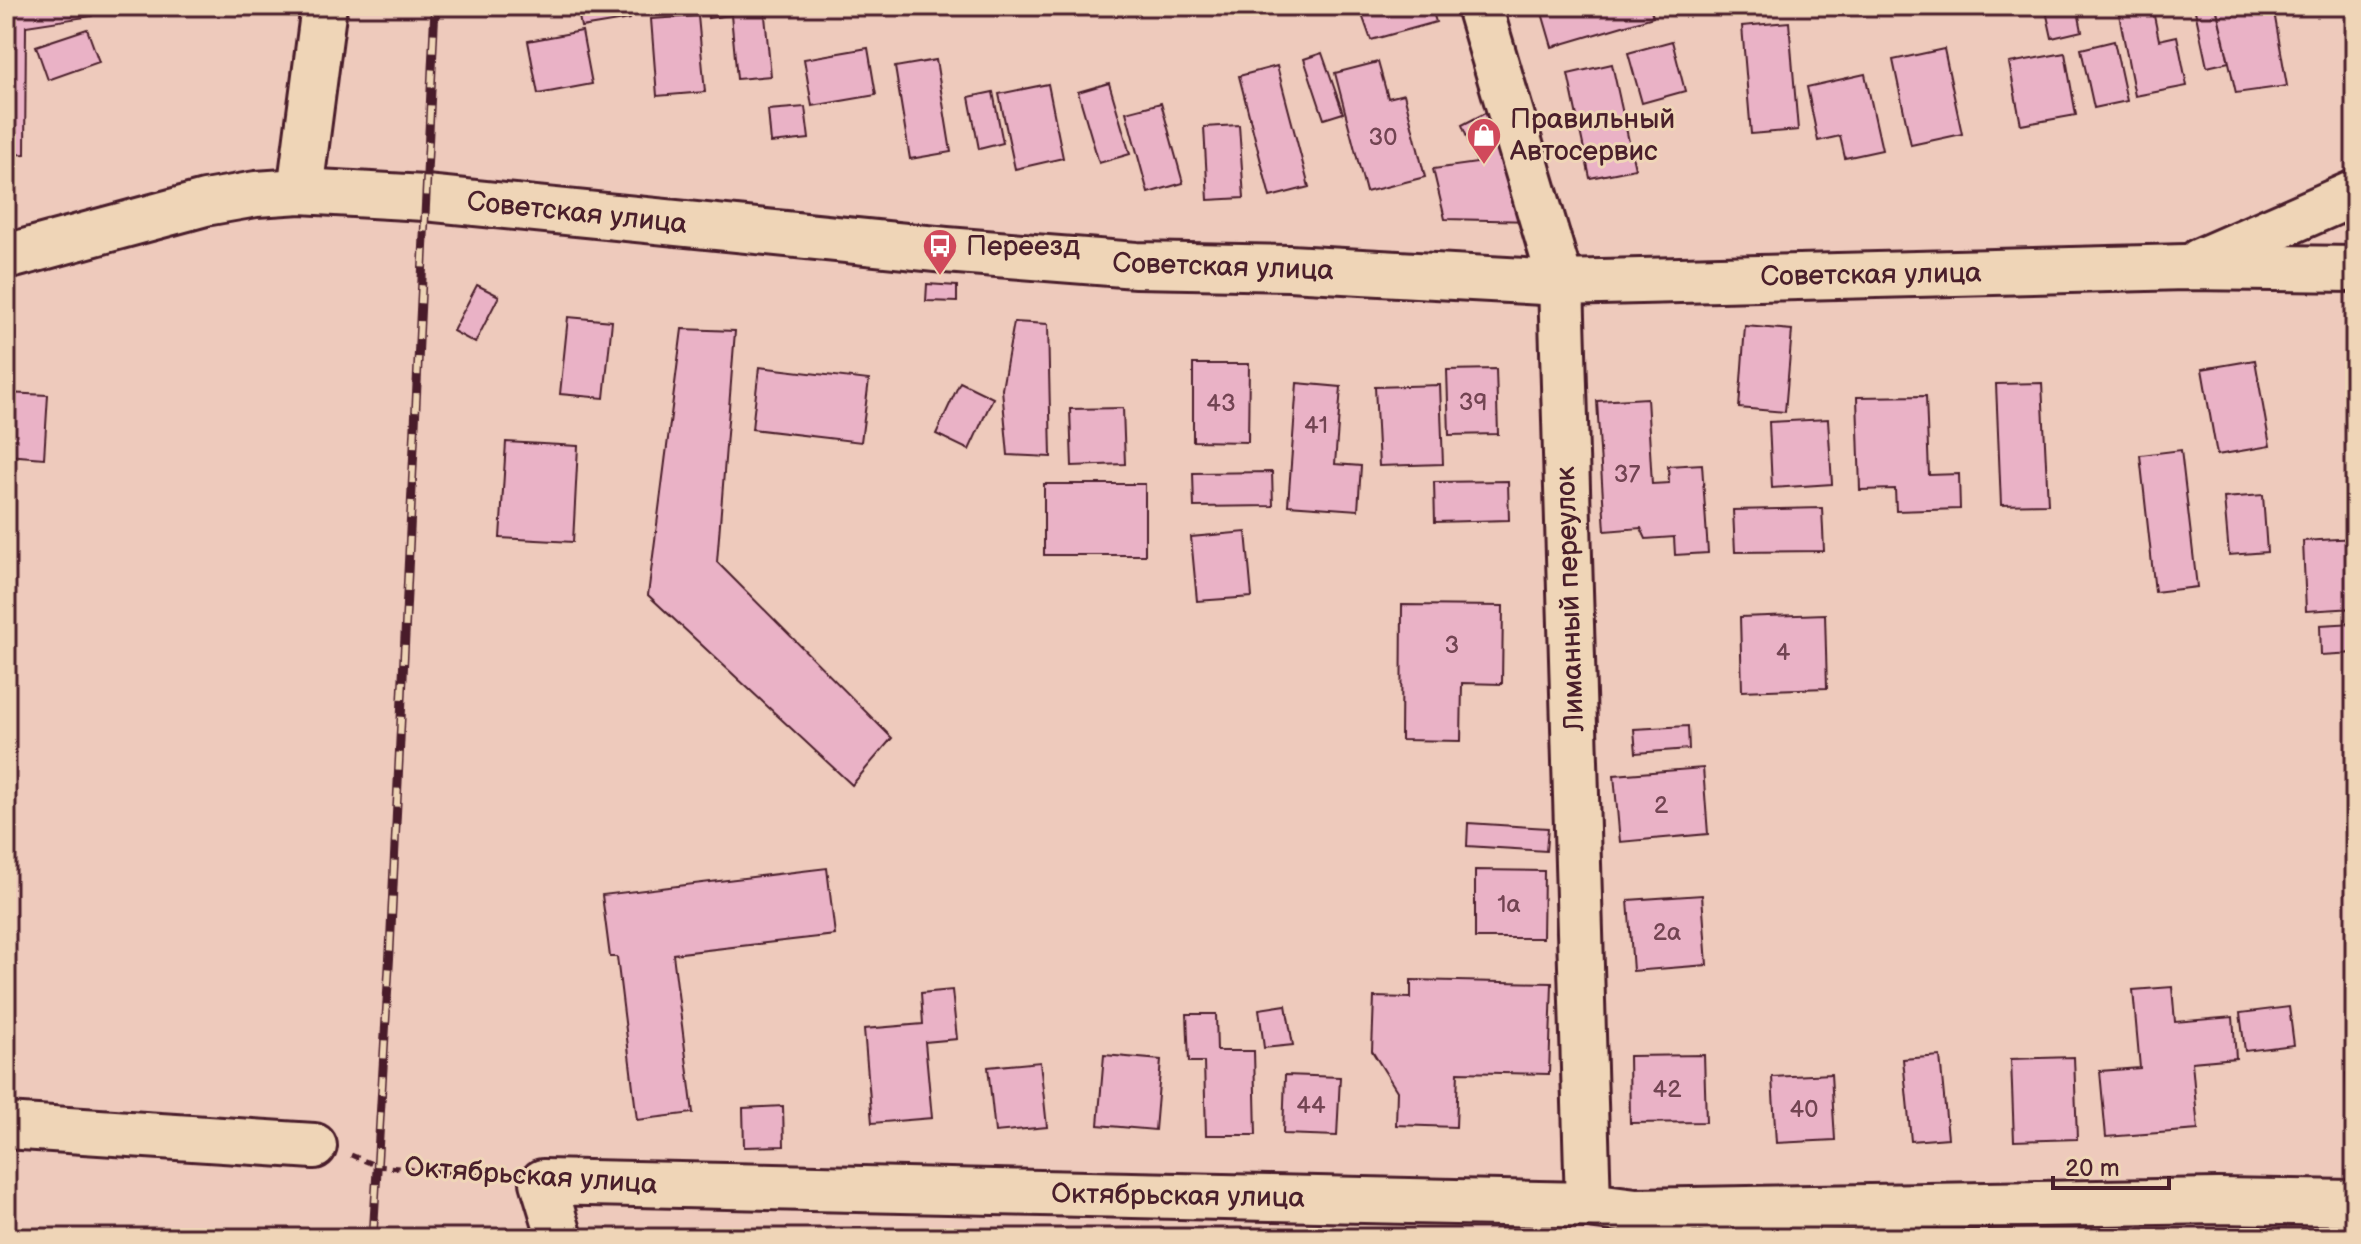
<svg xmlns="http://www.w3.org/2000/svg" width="2361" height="1244" font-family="'Balsamiq Sans',sans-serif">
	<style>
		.building { fill: #eab2c6; stroke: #4a1f2b; stroke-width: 2 }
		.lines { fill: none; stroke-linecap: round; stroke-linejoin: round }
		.minor-casing { stroke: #4a1f2b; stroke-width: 50 }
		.path { stroke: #4a1f2b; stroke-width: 5; stroke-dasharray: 8 6; stroke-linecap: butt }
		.minor { stroke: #efd5b7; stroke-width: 44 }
		.rail-casing { stroke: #4a1f2b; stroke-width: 9 }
		.rail { stroke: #efd5b7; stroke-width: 6; stroke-dasharray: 18; stroke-linecap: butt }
		.labels { text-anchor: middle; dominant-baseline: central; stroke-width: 6; stroke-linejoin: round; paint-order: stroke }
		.number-label { font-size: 24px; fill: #724452 }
		.poi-label { font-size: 28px; fill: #4a1f2b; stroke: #efd5b7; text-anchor: start }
		.street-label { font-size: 28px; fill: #4a1f2b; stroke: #efd5b7 }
	</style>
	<rect width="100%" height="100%" fill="#eecabc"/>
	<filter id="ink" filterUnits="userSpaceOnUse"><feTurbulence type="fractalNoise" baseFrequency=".0125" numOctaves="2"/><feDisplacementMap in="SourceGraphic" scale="16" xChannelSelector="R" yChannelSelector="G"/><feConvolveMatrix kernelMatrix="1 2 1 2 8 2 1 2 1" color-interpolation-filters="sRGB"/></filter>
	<g filter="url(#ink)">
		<g class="building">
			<path d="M 6,6 L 91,6 L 92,16 L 26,26 L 25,154 L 6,155 Z"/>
			<path d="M 577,6 L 628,6 L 630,19 L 581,27 Z"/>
			<path d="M 707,6 L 764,6 L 771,76 L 737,79 L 731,15 L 708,18 Z"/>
			<path d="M 1359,6 L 1431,6 L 1436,22 L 1371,40 Z"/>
			<path d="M 1540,6 L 1650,6 L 1653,17 L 1552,47 Z"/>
			<path d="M 2045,6 L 2077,6 L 2082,31 L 2052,38 Z"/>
			<path d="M 2131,6 L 2152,6 L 2159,40 L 2177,36 L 2187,86 L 2135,96 L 2118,9 Z"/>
			<path d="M 2194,6 L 2216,6 L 2229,62 L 2207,67 Z"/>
			<path d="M 2216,6 L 2273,6 L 2287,86 L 2236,93 Z"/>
			<path d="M 698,16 L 705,92 L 657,96 L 651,19 Z"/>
			<path d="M 1789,22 L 1798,130 L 1751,134 L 1742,26 Z"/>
			<path d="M 87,29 L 99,62 L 48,80 L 36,46 Z"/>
			<path d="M 582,31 L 592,84 L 538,94 L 528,41 Z"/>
			<path d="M 1672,41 L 1685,91 L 1642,103 L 1628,53 Z"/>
			<path d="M 2114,41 L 2127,101 L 2094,108 L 2081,49 Z"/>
			<path d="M 868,48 L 876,95 L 812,106 L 804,59 Z"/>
			<path d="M 1944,49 L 1962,134 L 1911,145 L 1893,60 Z"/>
			<path d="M 1322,53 L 1343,113 L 1324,119 L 1304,59 Z"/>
			<path d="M 2065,53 L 2076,115 L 2021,125 L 2009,63 Z"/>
			<path d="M 936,60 L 951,152 L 910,159 L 895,67 Z"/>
			<path d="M 1378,62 L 1388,98 L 1404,94 L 1425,177 L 1366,192 L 1335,73 Z"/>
			<path d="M 1612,64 L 1635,169 L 1590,178 L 1568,74 Z"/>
			<path d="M 1277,66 L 1309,187 L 1270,197 L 1239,76 Z"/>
			<path d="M 1865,74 L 1882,150 L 1845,158 L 1840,136 L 1818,141 L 1807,87 Z"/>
			<path d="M 1109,83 L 1130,154 L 1099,163 L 1078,92 Z"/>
			<path d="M 1048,84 L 1063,158 L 1015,169 L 999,94 Z"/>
			<path d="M 993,92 L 1003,143 L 979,149 L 969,97 Z"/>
			<path d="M 1161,103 L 1183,183 L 1148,193 L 1126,112 Z"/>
			<path d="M 805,107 L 809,139 L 771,143 L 768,110 Z"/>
			<path d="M 1493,109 L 1534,221 L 1445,219 L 1433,169 L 1477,163 L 1462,125 Z"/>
			<path d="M 1239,125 L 1244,198 L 1208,200 L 1204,127 Z"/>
			<path d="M 927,284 L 957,286 L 957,302 L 926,301 Z"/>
			<path d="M 477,285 L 499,296 L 475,343 L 453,331 Z"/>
			<path d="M 568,317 L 612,321 L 604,398 L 560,394 Z"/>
			<path d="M 1014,322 L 1048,324 L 1051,457 L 1008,455 L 1002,389 Z"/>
			<path d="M 1745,326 L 1792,330 L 1785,412 L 1739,408 Z"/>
			<path d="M 682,329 L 735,331 L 717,562 L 892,738 L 852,785 L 648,595 Z"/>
			<path d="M 2255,360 L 2270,446 L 2217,455 L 2202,369 Z"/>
			<path d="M 1193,364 L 1249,364 L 1248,442 L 1193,441 Z"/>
			<path d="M 759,367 L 869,380 L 861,442 L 752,429 Z"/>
			<path d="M 1496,369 L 1498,434 L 1449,435 L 1447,370 Z"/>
			<path d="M 960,382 L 993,398 L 969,450 L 936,434 Z"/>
			<path d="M 1297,383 L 1341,387 L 1335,464 L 1361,466 L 1358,510 L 1288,505 Z"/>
			<path d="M 2042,383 L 2048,504 L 2001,505 L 1996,384 Z"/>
			<path d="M 1440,385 L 1443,464 L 1379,466 L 1375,387 Z"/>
			<path d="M 6,393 L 48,395 L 44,458 L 6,455 Z"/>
			<path d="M 1926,396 L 1929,475 L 1959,474 L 1960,509 L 1896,511 L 1895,489 L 1860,490 L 1857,397 Z"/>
			<path d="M 1647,398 L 1652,484 L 1669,483 L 1668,466 L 1702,464 L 1708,553 L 1675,555 L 1674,537 L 1646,539 L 1641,528 L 1605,531 L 1597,401 Z"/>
			<path d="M 1123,408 L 1125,464 L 1072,466 L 1070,409 Z"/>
			<path d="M 1828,419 L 1832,484 L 1772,488 L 1769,422 Z"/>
			<path d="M 506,442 L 578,446 L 573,542 L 500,538 Z"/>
			<path d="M 2181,450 L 2197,587 L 2155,592 L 2140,455 Z"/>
			<path d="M 1272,472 L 1273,506 L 1194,507 L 1193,473 Z"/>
			<path d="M 1508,481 L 1509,520 L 1435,522 L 1434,482 Z"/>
			<rect x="1044" y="484" width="101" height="71"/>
			<path d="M 2263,495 L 2267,552 L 2229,555 L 2224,498 Z"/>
			<path d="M 1822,508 L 1824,551 L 1735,552 L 1733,510 Z"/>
			<path d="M 1246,532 L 1252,597 L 1197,601 L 1191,537 Z"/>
			<path d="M 2355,538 L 2355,608 L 2306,611 L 2303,541 Z"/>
			<path d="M 1402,605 L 1503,606 L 1502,684 L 1462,683 L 1461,741 L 1401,740 Z"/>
			<path d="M 1825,614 L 1827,688 L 1742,691 L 1740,617 Z"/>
			<path d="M 2355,623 L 2355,653 L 2321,655 L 2320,625 Z"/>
			<path d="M 1688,726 L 1689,749 L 1636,753 L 1634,729 Z"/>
			<path d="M 1703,768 L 1708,834 L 1620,842 L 1614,775 Z"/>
			<path d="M 1468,823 L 1548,828 L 1546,851 L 1467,846 Z"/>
			<path d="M 827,868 L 835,935 L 673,954 L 693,1113 L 637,1120 L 617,957 L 610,957 L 602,895 Z"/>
			<path d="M 1475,870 L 1544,871 L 1543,938 L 1475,938 Z"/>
			<path d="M 1702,895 L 1707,965 L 1633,971 L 1628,900 Z"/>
			<path d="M 1411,980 L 1552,983 L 1549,1074 L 1458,1072 L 1456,1127 L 1396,1125 L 1397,1091 L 1372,1051 L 1374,997 L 1411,998 Z"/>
			<path d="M 2172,987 L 2175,1022 L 2233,1017 L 2236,1058 L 2192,1062 L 2198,1130 L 2106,1137 L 2100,1071 L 2140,1068 L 2133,990 Z"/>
			<path d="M 952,990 L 957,1039 L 925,1042 L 932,1118 L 872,1123 L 864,1029 L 923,1024 L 921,993 Z"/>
			<path d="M 1286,1005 L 1293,1045 L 1264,1048 L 1259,1009 Z"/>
			<path d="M 2289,1007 L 2294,1045 L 2245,1051 L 2240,1013 Z"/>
			<path d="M 1187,1014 L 1216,1014 L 1217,1051 L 1254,1051 L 1256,1135 L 1206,1135 L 1204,1062 L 1189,1062 Z"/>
			<path d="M 1104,1055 L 1161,1060 L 1155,1130 L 1098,1125 Z"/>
			<path d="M 1704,1055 L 1706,1122 L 1630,1123 L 1629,1056 Z"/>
			<path d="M 1940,1056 L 1948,1138 L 1911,1141 L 1903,1059 Z"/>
			<path d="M 2074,1057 L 2077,1139 L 2014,1141 L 2011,1059 Z"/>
			<path d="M 1040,1062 L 1047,1127 L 995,1132 L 988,1067 Z"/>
			<path d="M 2346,1073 L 2355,1073 L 2355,1143 L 2350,1143 Z"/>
			<path d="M 1831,1074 L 1835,1140 L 1776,1143 L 1772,1077 Z"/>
			<path d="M 1285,1075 L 1340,1077 L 1337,1136 L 1283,1134 Z"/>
			<path d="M 783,1106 L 784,1146 L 744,1147 L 743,1108 Z"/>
		</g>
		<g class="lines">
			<g class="minor-casing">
				<g id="minor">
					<path d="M 1479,6 L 1561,283 L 1588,1205"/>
					<path d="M 300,191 L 324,6"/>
					<path d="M 6,257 L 205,203 L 256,194 L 300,191 L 425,198 L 946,250 L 1136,265 L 1289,268 L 1561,283 L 2185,267 L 2355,269"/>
					<path d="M 2200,261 L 2355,193"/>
					<path d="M 6,1126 L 314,1146"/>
					<path d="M 560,1238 L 543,1182 L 1588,1205 L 1636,1211 L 2218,1201 L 2355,1203"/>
				</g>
			</g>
			<path class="path" d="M 351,1155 L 377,1166 L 502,1178"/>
			<use href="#minor" class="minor"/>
			<g class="rail-casing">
				<path id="rail" d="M 373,1238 L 390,950 L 435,6"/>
			</g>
			<use href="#rail" class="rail"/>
		</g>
	</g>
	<defs>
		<g id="shop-pin" transform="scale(1.8)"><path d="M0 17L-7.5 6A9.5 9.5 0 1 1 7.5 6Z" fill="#d1495b" stroke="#efd5b7"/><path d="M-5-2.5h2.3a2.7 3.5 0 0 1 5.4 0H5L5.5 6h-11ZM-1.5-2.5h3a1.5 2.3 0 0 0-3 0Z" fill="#fff"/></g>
		<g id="bus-pin" transform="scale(1.8)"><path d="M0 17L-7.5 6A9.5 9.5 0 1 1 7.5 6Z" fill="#d1495b" stroke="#efd5b7"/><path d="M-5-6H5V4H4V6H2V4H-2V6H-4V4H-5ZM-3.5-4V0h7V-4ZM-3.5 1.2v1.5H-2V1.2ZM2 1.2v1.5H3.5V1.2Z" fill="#fff"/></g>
	</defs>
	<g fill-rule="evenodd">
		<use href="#shop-pin" x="1484" y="135"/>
		<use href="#bus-pin" x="940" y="246"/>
	</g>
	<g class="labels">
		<g class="number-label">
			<text x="1383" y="137">30</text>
			<text x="1473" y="402">39</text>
			<text x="1221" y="403">43</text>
			<text x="1316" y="425">41</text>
			<text x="1627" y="474">37</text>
			<text x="1452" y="645">3</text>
			<text x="1783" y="652">4</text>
			<text x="1661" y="805">2</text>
			<text x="1509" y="904">1а</text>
			<text x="1667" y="932">2а</text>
			<text x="1667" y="1089">42</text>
			<text x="1311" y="1105">44</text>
			<text x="1804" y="1109">40</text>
		</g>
		<g class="poi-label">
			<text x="1510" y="119">Правильный<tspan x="1510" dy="32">Автосервис</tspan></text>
			<text x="966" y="246">Переезд</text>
		</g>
		<g class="street-label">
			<text transform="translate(577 213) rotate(6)">Советская улица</text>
			<text transform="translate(1223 267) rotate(2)">Советская улица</text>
			<text transform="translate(1871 275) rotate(-1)">Советская улица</text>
			<text transform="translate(1570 599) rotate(-92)">Лиманный переулок</text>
			<text transform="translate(531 1176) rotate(4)">Октябрьская улица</text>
			<text transform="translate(1178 1196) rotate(1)">Октябрьская улица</text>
		</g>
	</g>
	<rect width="2361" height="1244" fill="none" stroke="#efd5b7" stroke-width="32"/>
	<rect x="16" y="16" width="2329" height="1212" fill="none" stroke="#4a1f2b" stroke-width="3" filter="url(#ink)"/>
	<path d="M2053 1176v12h116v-12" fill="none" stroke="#4a1f2b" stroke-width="4"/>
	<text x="2065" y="1176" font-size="24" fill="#4a1f2b" stroke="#efd5b7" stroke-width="6" paint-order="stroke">20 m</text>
</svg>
